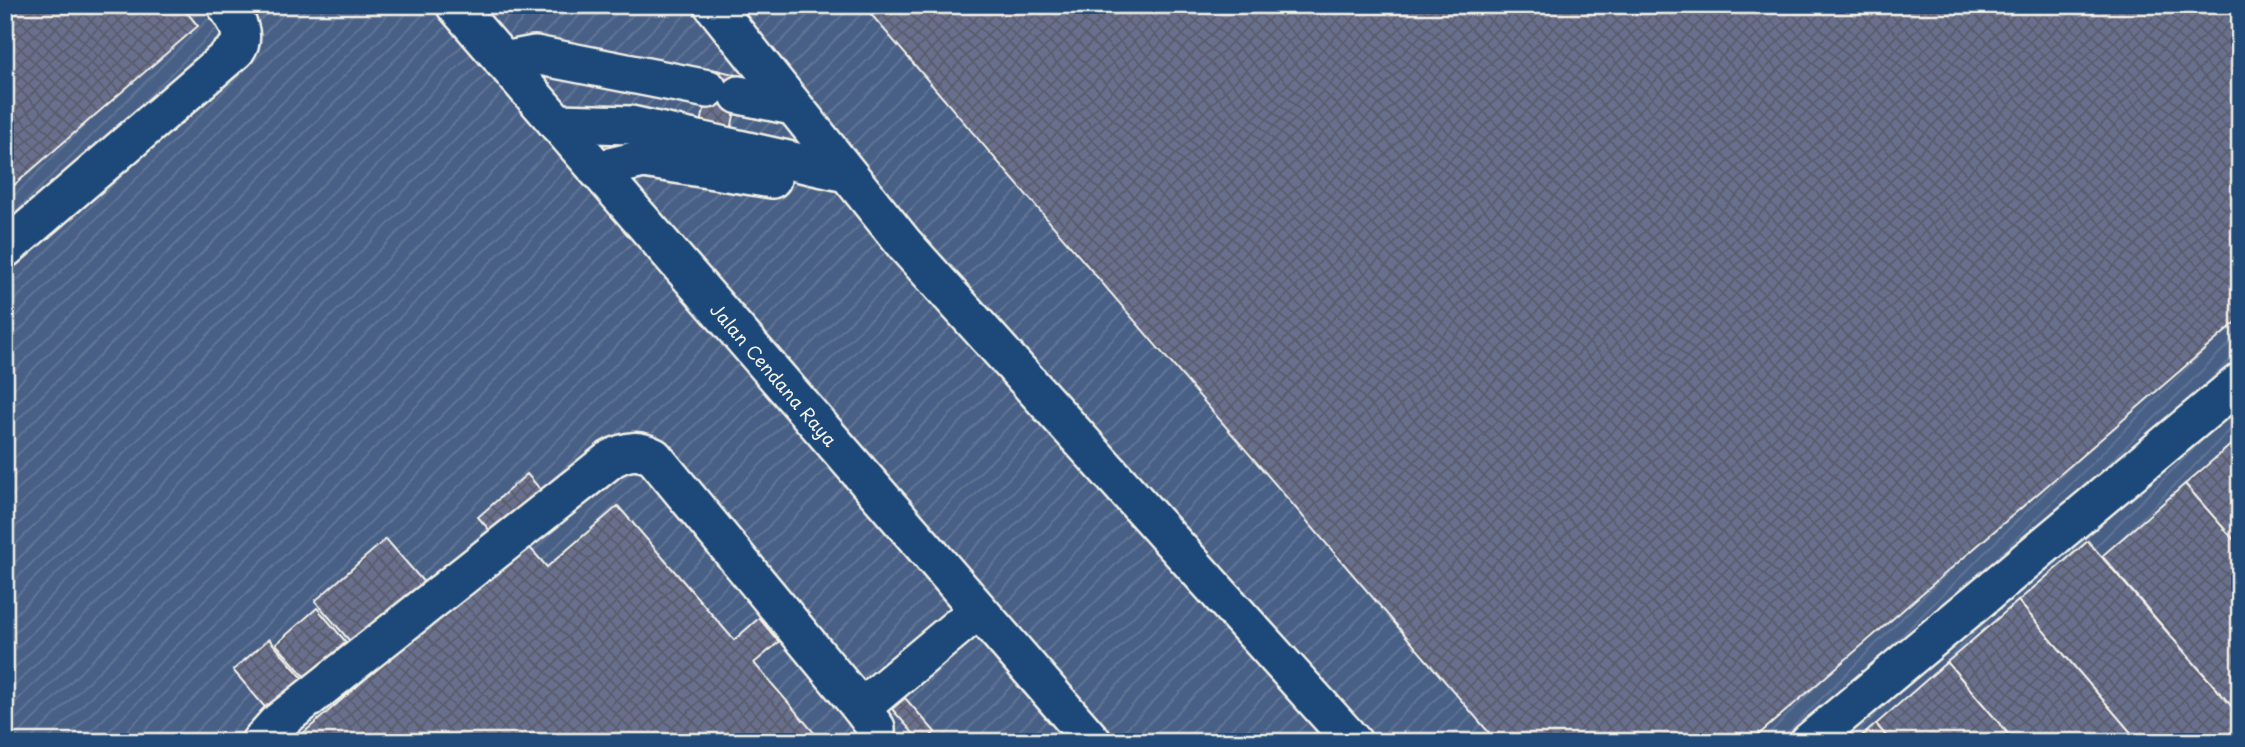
<svg xmlns="http://www.w3.org/2000/svg" width="2245" height="747" font-family="'Playpen Sans',sans-serif">
	<style>
		.industrial { fill: url(#industrial-furrows) }
		.building { fill: url(#building-cross-hatch); stroke: #f4f1e8; stroke-width: 2 }
		.lines { fill: none; stroke-linecap: round; stroke-linejoin: round }
		.minor-casing { stroke: #f4f1e8; stroke-width: 42 }
		.minor { stroke: #1f4a7a; stroke-width: 37 }
		.labels { text-anchor: middle; dominant-baseline: central; stroke-width: 6; stroke-linejoin: round; paint-order: stroke }
		.street-label { font-size: 18px; fill: #f4f1e8; stroke: #1f4a7a }
	</style>
	<defs>
		<pattern id="industrial-furrows" width="10" height="10" patternUnits="userSpaceOnUse" patternTransform="scale(1.75)"><rect width="10" height="10" fill="#486086"/><path d="M-1 1l2-2M0 10L10 0M9 11l2-2" fill="none" stroke="#637797"/></pattern>
		<pattern id="building-cross-hatch" width="8" height="8" patternUnits="userSpaceOnUse" patternTransform="scale(1.75)"><rect width="8" height="8" fill="#69708e"/><path d="M0 0l8 8M0 8l8-8" fill="none" stroke="#595c6a"/></pattern>
	</defs>
	<rect width="100%" height="100%" fill="#355580"/>
	<filter id="ink" filterUnits="userSpaceOnUse"><feTurbulence type="fractalNoise" baseFrequency=".0143" numOctaves="2"/><feDisplacementMap in="SourceGraphic" scale="14" xChannelSelector="R" yChannelSelector="G"/><feConvolveMatrix kernelMatrix="1 2 1 2 8 2 1 2 1" color-interpolation-filters="sRGB"/></filter>
	<g filter="url(#ink)">
		<rect class="industrial" x="5" y="5" width="2235" height="737"/>
		<g class="building">
			<path d="M 5,5 L 181,5 L 198,26 L 5,193 Z"/>
			<path d="M 863,5 L 2240,5 L 2240,319 L 1750,742 L 1497,742 Z"/>
			<path d="M 712,69 L 742,76 L 729,140 L 699,134 Z"/>
			<path d="M 2240,437 L 2240,547 L 2185,484 Z"/>
			<path d="M 527,474 L 548,498 L 499,541 L 478,517 Z"/>
			<path d="M 2185,484 L 2240,547 L 2240,716 L 2102,556 Z"/>
			<path d="M 618,506 L 734,640 L 759,618 L 779,642 L 754,663 L 822,742 L 293,742 L 524,541 L 547,567 Z"/>
			<path d="M 386,539 L 427,586 L 355,647 L 315,601 Z"/>
			<path d="M 2088,541 L 2240,716 L 2240,742 L 2139,742 L 2018,601 Z"/>
			<path d="M 2018,601 L 2139,742 L 2015,742 L 1947,662 Z"/>
			<path d="M 317,608 L 346,642 L 306,678 L 276,644 Z"/>
			<path d="M 269,639 L 306,682 L 270,713 L 233,670 Z"/>
			<path d="M 1947,662 L 2015,742 L 1891,742 L 1876,724 Z"/>
			<path d="M 905,698 L 935,732 L 924,742 L 921,742 L 892,709 Z"/>
			<path d="M 1876,724 L 1891,742 L 1855,742 Z"/>
		</g>
		<g class="lines">
			<g class="minor-casing">
				<g id="minor">
					<path id="s1" d="M 455,5 L 1093,742"/>
					<path d="M 713,5 L 905,245 L 1353,742"/>
					<path d="M 503,61 L 535,55 L 708,89"/>
					<path d="M 739,95 L 792,106"/>
					<path d="M 557,123 L 631,125 L 846,173"/>
					<path d="M 597,170 L 643,159 L 772,179"/>
					<path d="M 5,249 L 236,50 C 247,35 236,19 226,5"/>
					<path d="M 260,742 L 276,724 L 611,459 C 627,450 639,449 654,457 L 861,708"/>
					<path d="M 876,742 L 876,728 L 861,708 L 978,610"/>
					<path d="M 1809,742 L 2240,382"/>
				</g>
			</g>
			<use href="#minor" class="minor"/>
		</g>
	</g>
	<g class="labels">
		<g class="street-label">
			<text stroke="none"><textPath href="#s1" startOffset="488">Jalan Cendana Raya</textPath></text>
		</g>
	</g>
	<rect width="2245" height="747" fill="none" stroke="#1f4a7a" stroke-width="28"/>
	<rect x="14" y="14" width="2217" height="719" fill="none" stroke="#f4f1e8" stroke-width="2.5" filter="url(#ink)"/>
</svg>
